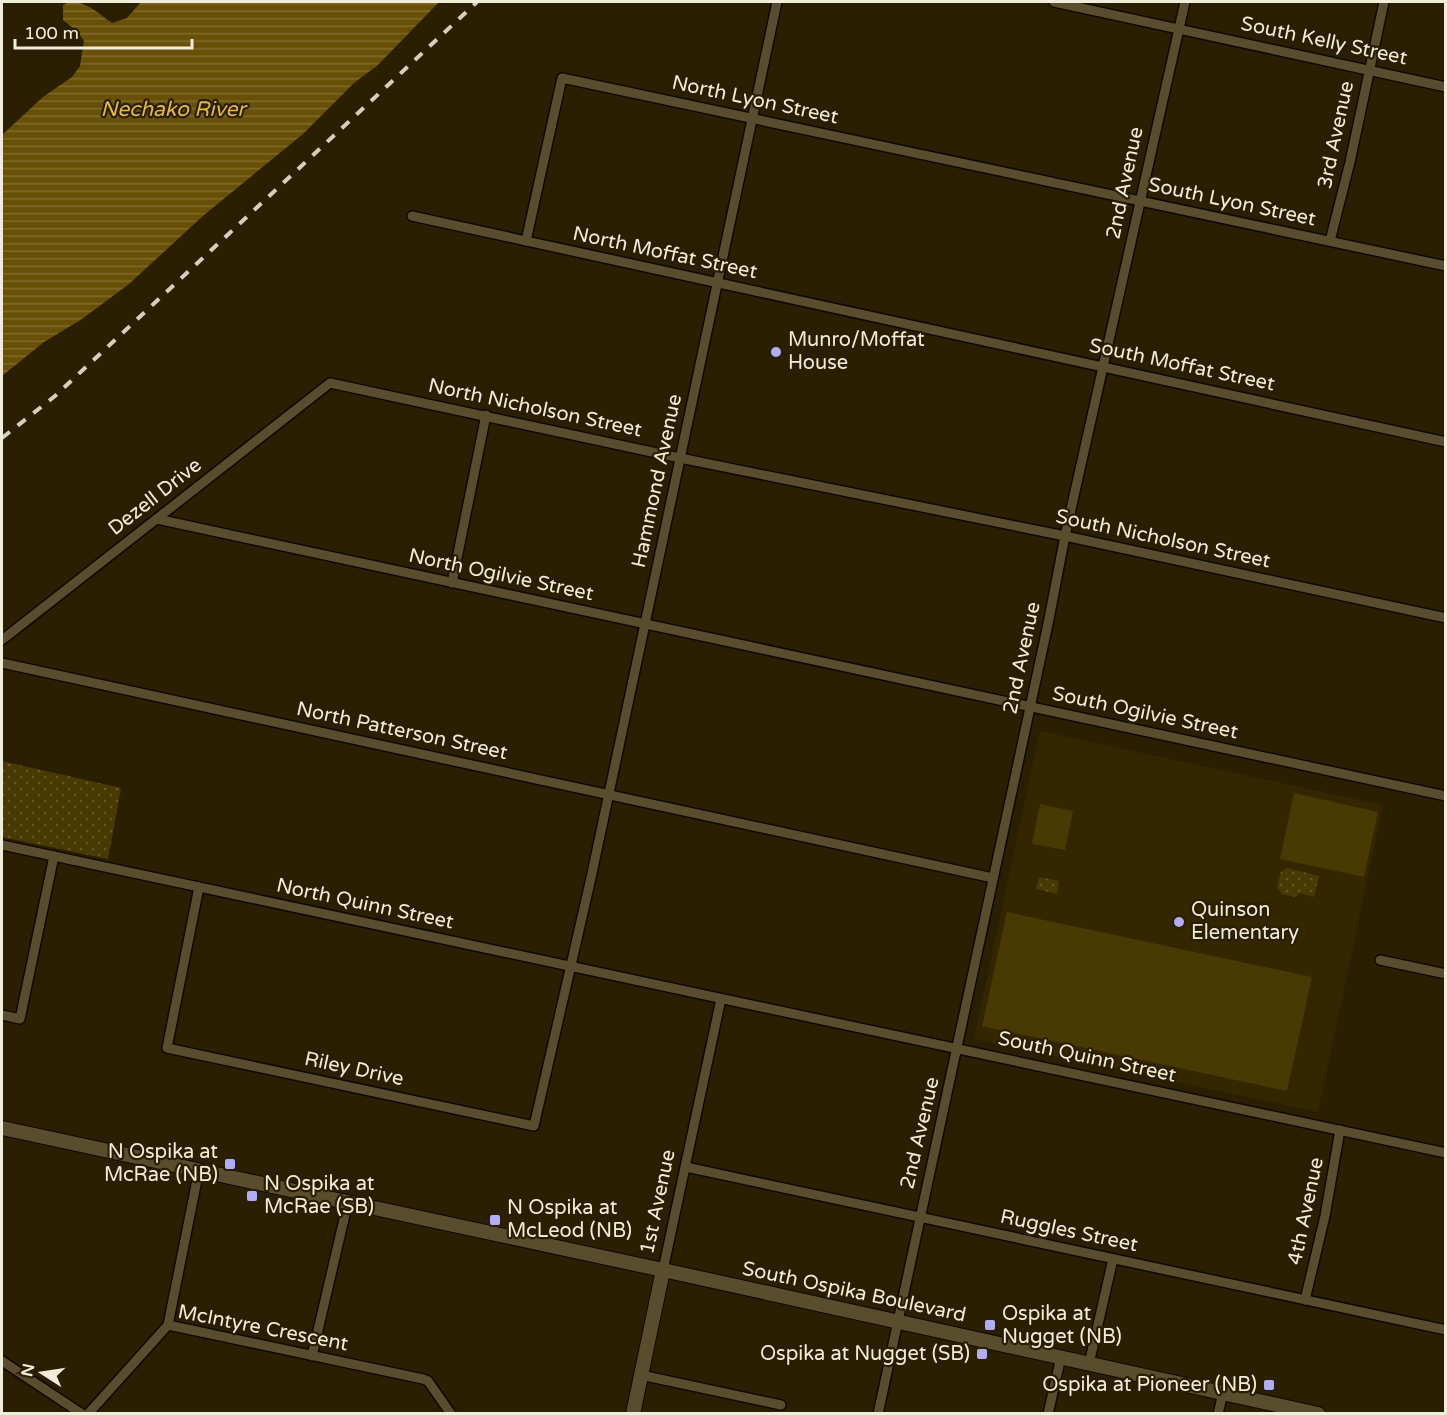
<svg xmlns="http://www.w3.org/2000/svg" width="1447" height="1415" font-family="'Varela Round',sans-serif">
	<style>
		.built { fill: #342700 }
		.park { fill: url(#park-dots) }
		.pitch { fill: #493902 }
		.water { fill: url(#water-rules) }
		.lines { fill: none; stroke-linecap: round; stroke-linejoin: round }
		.street-casing { stroke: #100900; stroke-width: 12 }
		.secondary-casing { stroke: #100900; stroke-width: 16 }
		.street { stroke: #594d2e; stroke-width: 9 }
		.secondary { stroke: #594d2e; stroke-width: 14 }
		.rail { stroke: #d6cfbb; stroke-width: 4; stroke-dasharray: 10 10; stroke-linecap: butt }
		.poi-dot { fill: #b2adf9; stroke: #2a1f01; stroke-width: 2 }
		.labels { text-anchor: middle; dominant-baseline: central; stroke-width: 4.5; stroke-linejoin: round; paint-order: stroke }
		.street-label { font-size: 20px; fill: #f2ecda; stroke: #2a1f01 }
		.poi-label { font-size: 20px; fill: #f2ecda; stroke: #2a1f01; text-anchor: start }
		.water-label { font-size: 21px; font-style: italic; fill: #e3ba42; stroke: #2a1f01 }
	</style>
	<defs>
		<pattern id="park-dots" width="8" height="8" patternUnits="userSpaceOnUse" patternTransform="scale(1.5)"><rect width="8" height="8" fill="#493902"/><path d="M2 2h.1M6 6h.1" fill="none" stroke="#645626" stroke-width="1.8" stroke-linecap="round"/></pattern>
		<pattern id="water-rules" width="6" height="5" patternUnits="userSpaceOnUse" patternTransform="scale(1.5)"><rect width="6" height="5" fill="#685106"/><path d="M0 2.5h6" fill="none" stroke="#7e6a2a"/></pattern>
	</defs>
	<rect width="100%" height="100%" fill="#2a1f01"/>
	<path class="built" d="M 1040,731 L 1383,805 L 1318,1112 L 974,1039 Z"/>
	<g class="park">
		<path d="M 2,761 L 121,788 L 108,859 L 2,837 Z"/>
		<path d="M 1287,868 L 1319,876 L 1314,897 L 1300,893 L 1295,897 L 1282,894 L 1277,887 L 1281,872 Z"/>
		<path d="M 1039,877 L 1059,881 L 1057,894 L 1036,889 Z"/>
	</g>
	<g class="pitch">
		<path d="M 1294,793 L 1378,812 L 1364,877 L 1280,859 Z"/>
		<path d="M 1040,804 L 1073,811 L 1065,850 L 1032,844 Z"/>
		<path d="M 1007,912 L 1312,977 L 1287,1091 L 982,1026 Z"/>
	</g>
	<path class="water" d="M 69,2 C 87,1 98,13 112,23 L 127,18 L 141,2 L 439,2 L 378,65 L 354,83 L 303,134 L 204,215 L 129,284 L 82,319 L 44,342 L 2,376 L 2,135 L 43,97 L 72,77 L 80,66 L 84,41 L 77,31 L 63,20 L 63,5 Z"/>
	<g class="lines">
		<g class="street-casing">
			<g id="street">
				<path d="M 1054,2 L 1446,87"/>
				<path d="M 412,216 L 1446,442"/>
				<path d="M 526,241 L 562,78 L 1446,266"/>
				<path d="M 1330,241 L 1350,162 L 1384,2"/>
				<path d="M 157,519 L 1446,796"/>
				<path d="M 452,583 L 486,415"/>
				<path d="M 2,640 L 330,383 L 680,458 L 1065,536 L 1446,618"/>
				<path d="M 2,663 L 993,878"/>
				<path d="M 2,845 L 1446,1153"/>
				<path d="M 199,887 L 167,1048 L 534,1126 L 591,878 L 777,2"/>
				<path d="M 1380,960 L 1446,974"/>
				<path d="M 2,1015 L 20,1019 L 54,856"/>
				<path d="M 686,1167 L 1446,1330"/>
				<path d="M 663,1270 L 721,999"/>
				<path d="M 1305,1300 L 1325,1216 L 1340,1130"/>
				<path d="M 168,1325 L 423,1379 L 428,1381 L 451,1414"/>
				<path d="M 312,1356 L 348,1202"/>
				<path d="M 2,1361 L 82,1414"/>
				<path d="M 1089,1364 L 1113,1259"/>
				<path d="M 641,1375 L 781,1405"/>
				<path d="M 88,1414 L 168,1325 L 199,1170"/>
				<path d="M 878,1414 L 1048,624 L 1065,536 L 1185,2"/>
				<path d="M 1048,1414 L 1061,1357"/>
				<path d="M 1218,1414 L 1223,1393"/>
			</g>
		</g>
		<g class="secondary-casing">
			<g id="secondary">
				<path d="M 2,1128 L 663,1270 L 1318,1414"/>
				<path d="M 633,1414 L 663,1270"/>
			</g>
		</g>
		<use href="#street" class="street"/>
		<use href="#secondary" class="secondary"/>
		<path class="rail" d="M 2,438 L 55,396 L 477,2"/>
	</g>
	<g class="poi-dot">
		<circle cx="776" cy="352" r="6"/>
		<circle cx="1179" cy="922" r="6"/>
		<rect x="224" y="1158" width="12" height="12" rx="3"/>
		<rect x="246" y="1190" width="12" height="12" rx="3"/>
		<rect x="489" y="1214" width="12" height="12" rx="3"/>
		<rect x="984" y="1319" width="12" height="12" rx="3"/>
		<rect x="976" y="1348" width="12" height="12" rx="3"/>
		<rect x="1263" y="1379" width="12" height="12" rx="3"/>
	</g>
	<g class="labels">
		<g class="street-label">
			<text transform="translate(1324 41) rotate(12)">South Kelly Street</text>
			<text transform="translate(755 100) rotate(12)">North Lyon Street</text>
			<text transform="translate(1336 135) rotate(-78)">3rd Avenue</text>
			<text transform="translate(1125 183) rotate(-78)">2nd Avenue</text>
			<text transform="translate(1232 202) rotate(12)">South Lyon Street</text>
			<text transform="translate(665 253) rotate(12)">North Moffat Street</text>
			<text transform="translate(1182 365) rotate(12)">South Moffat Street</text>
			<text transform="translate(535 408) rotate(12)">North Nicholson Street</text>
			<text transform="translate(657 481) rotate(-78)">Hammond Avenue</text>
			<text transform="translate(155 497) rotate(-38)">Dezell Drive</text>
			<text transform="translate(1163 539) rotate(12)">South Nicholson Street</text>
			<text transform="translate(501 575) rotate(12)">North Ogilvie Street</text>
			<text transform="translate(1022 658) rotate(-78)">2nd Avenue</text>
			<text transform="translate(1145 713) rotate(12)">South Ogilvie Street</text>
			<text transform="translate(402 731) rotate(12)">North Patterson Street</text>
			<text transform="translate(365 904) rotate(12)">North Quinn Street</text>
			<text transform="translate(1087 1057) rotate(12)">South Quinn Street</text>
			<text transform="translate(354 1069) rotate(12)">Riley Drive</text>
			<text transform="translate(920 1133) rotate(-77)">2nd Avenue</text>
			<text transform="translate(658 1202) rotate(-78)">1st Avenue</text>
			<text transform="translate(1306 1211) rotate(-78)">4th Avenue</text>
			<text transform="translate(1069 1231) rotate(12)">Ruggles Street</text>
			<text transform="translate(854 1292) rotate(12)">South Ospika Boulevard</text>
			<text transform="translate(263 1328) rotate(11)">McIntyre Crescent</text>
		</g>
		<g class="poi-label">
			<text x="788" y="340">Munro/Moffat<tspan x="788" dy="23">House</tspan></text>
			<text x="1191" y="910">Quinson<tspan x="1191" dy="23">Elementary</tspan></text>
			<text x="218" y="1152" text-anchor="end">N Ospika at<tspan x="218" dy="23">McRae (NB)</tspan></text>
			<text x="264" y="1184">N Ospika at<tspan x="264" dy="23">McRae (SB)</tspan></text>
			<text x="507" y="1208">N Ospika at<tspan x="507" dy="23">McLeod (NB)</tspan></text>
			<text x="1002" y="1314">Ospika at<tspan x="1002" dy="23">Nugget (NB)</tspan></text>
			<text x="970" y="1354" text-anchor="end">Ospika at Nugget (SB)</text>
			<text x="1257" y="1385" text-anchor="end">Ospika at Pioneer (NB)</text>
		</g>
		<g class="water-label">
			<text x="173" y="109">Nechako River</text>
		</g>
	</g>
	<rect width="1447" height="1415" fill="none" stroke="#f2ecda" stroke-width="6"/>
	<g transform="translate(42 1373) rotate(282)" stroke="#2a1f01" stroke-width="4.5" paint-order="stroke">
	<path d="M0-4.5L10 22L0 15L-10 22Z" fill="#f2ecda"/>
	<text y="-9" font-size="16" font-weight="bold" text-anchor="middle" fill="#f2ecda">N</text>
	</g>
	<path d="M15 39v9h177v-9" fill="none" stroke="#f2ecda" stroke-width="3"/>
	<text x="24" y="39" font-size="18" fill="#f2ecda" stroke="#2a1f01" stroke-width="4.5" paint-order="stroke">100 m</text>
</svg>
